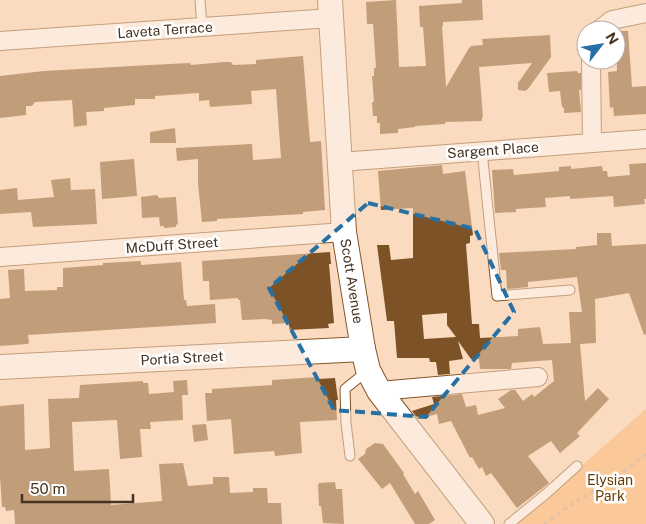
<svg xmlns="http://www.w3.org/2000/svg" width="646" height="524" font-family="'Public Sans',sans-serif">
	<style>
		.green { fill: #fdb36b }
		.building { fill: #7e5227; fill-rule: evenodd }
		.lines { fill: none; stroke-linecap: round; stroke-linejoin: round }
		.lane-casing { stroke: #82562b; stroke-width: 11 }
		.street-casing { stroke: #82562b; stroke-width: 20 }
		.secondary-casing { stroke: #82562b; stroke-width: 26 }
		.path { stroke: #c1a58d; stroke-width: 2.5; stroke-dasharray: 4 4; stroke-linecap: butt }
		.lane { stroke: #fff; stroke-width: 9 }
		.street { stroke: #fff; stroke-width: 18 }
		.secondary { stroke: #fff; stroke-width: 24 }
		.marked { fill: none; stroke: #2670a3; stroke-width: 4; stroke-dasharray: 10 6; stroke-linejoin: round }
		.labels { text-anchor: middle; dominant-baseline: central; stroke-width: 5; stroke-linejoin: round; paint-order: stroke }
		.street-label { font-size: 14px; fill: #463220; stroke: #fff }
		.park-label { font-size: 14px; fill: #6a3b00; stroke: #fff }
	</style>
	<rect width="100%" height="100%" fill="#fadbc0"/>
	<path class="green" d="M 646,409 L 646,524 L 515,524 Z"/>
	<g class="building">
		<path d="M 396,0 L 399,67 L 426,66 L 423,27 L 420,27 L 419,6 L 462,3 L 462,0 L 482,0 L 483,20 L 443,22 L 443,26 L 442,26 L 446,87 L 469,48 L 471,46 L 483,45 L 482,39 L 550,35 L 551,57 L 528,89 L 525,91 L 518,90 L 518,83 L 532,63 L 479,67 L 483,117 L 482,117 L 482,121 L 445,122 L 445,124 L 415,126 L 415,127 L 398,129 L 398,133 L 380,134 L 380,123 L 377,123 L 377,116 L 373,116 L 372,102 L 374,102 L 372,76 L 374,76 L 374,68 L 376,68 L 373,24 L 367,24 L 366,2 Z"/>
		<path d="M 616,31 L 628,31 L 632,87 L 646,86 L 646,114 L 614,116 L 613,107 L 610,108 L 608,72 L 617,71 Z"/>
		<path d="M 303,56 L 310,142 L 321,141 L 325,210 L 303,212 L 303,214 L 217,219 L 217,221 L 202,222 L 198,184 L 198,159 L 177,161 L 176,148 L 252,144 L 253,160 L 281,158 L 276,89 L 251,91 L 252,104 L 210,107 L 209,100 L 199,101 L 199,93 L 155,96 L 155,99 L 135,99 L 135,105 L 104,108 L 104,111 L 86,112 L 87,125 L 74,127 L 72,100 L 35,102 L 32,106 L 26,106 L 26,115 L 0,118 L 0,76 L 44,71 L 150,65 L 190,63 L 191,65 L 224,62 L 231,62 L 233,65 L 256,64 L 256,60 Z"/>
		<path d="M 577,71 L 578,73 L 581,73 L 581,90 L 579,90 L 581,112 L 564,113 L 564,108 L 562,107 L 560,91 L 549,92 L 547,73 Z"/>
		<path d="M 175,128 L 176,143 L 150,143 L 150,132 Z"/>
		<path d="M 134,159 L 137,196 L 102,199 L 100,162 Z"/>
		<path d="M 646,163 L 646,199 L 644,199 L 645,204 L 614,207 L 613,196 L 570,199 L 570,196 L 545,198 L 546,207 L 516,209 L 516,212 L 495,213 L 492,170 L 513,169 L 514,175 L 559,171 L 559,167 L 571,166 L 571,169 L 602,166 L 603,171 L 607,171 L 608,177 L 630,175 L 629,164 Z"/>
		<path d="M 442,165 L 443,174 L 465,171 L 473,235 L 470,236 L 470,243 L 466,244 L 472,324 L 479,324 L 480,338 L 518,336 L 518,329 L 540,327 L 543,344 L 571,343 L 569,312 L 582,312 L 577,277 L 528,282 L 528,287 L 507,289 L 506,270 L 501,270 L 499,253 L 576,249 L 576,247 L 597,245 L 597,233 L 611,233 L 612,246 L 646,244 L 646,334 L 644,335 L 629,293 L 595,299 L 596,343 L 580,344 L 585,401 L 598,388 L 609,399 L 577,433 L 580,436 L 560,453 L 551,441 L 528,456 L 549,483 L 517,508 L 491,473 L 486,476 L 482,467 L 479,469 L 472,457 L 470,458 L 451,421 L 439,424 L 437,414 L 418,419 L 412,411 L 434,404 L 432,397 L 462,394 L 466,407 L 476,405 L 478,415 L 505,408 L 498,399 L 511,390 L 515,390 L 523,401 L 532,394 L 534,397 L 554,381 L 552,360 L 512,363 L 511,369 L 480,369 L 479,359 L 471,359 L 458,341 L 463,359 L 449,361 L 450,374 L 438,375 L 436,362 L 430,362 L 429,358 L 397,358 L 394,321 L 387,321 L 377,245 L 389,245 L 391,260 L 413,258 L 413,208 L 381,210 L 378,171 ZM 447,313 L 447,325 L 456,337 L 424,339 L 422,315 Z"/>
		<path d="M 70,178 L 71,190 L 95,189 L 97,224 L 33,227 L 31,212 L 0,214 L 0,190 L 17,188 L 18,200 L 54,197 L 51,180 Z"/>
		<path d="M 157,195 L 159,198 L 176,197 L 178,224 L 176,225 L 176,227 L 164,228 L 164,226 L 160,226 L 159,217 L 142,218 L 141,197 Z"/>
		<path d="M 330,252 L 331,264 L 329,264 L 334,323 L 328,324 L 329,328 L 289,330 L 289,323 L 272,324 L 272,320 L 266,319 L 242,320 L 240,300 L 238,300 L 238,298 L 210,300 L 209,281 L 203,281 L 202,261 Z"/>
		<path d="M 141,261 L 141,265 L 181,262 L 184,300 L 186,300 L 187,306 L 215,304 L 216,323 L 28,335 L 29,343 L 27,344 L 0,346 L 0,299 L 10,298 L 8,270 L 24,269 L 25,291 L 57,290 L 57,287 L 63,287 L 63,268 L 103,265 L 103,263 Z"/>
		<path d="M 319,377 L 318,379 L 335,378 L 338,400 L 336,400 L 337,420 L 300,422 L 302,453 L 275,456 L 274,451 L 234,454 L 231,419 L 207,421 L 205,393 L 212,393 L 212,389 L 272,385 L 272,380 Z"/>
		<path d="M 187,380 L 188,395 L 182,395 L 183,420 L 150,422 L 151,429 L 140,429 L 142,457 L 120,459 L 117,420 L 72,422 L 74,471 L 109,469 L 111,505 L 162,501 L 159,464 L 183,463 L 188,486 L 213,484 L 213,477 L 229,477 L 230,493 L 253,492 L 253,488 L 267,488 L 268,503 L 281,503 L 282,524 L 15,524 L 14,510 L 6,511 L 5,507 L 2,507 L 0,477 L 0,406 L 24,404 L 25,450 L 50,448 L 48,399 L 79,398 L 80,385 L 143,381 L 143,383 L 148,383 L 149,394 L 174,392 L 173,381 Z"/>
		<path d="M 206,424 L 208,440 L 194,442 L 192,425 Z"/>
		<path d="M 375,443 L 383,444 L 404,473 L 403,474 L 415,494 L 418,491 L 435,520 L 429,524 L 415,524 L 390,483 L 382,489 L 358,459 L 365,454 L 366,449 Z"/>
		<path d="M 335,482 L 336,489 L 342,489 L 344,524 L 323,523 L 321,506 L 319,506 L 318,486 L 319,483 Z"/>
	</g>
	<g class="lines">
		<g class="lane-casing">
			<g id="lane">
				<path d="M 200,0 L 202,27"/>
				<path d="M 482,151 L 497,296 L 570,290"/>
				<path d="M 350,456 L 346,423 L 345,389 L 366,372"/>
				<path d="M 509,524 L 547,493 L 577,466"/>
			</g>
		</g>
		<g class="street-casing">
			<g id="street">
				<path d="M 599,30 L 612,20 L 646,13"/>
				<path d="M 0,41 L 331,18"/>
				<path d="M 591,60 L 592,143"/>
				<path d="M 340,162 L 646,139"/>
				<path d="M 0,257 L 344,232"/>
				<path d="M 379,391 L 538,377"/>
			</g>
		</g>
		<g class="secondary-casing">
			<g id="secondary">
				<path d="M 330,0 L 344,232 L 363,349 L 368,370 L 379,391 L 482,524"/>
				<path d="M 0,367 L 363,349"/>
			</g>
		</g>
		<path class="path" d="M 544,524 L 572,504 L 609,482 L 646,455"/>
		<use href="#lane" class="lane"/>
		<use href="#street" class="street"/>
		<use href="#secondary" class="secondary"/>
	</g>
	<path d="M0 0H646V524H0ZM 368,203 L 475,229 L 514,312 L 426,417 L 334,410 L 269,288 Z" fill="#fadbc0" fill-opacity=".55" fill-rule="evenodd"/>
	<path class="marked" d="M 368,203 L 475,229 L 514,312 L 426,417 L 334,410 L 269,288 Z"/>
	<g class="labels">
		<g class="street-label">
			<text transform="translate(165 30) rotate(-4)">Laveta Terrace</text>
			<text transform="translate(493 150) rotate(-4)">Sargent Place</text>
			<text transform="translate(172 245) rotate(-4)">McDuff Street</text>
			<text transform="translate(352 281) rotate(81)">Scott Avenue</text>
			<text transform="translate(182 358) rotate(-3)">Portia Street</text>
		</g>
		<g class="park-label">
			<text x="610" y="480">Elysian<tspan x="610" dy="16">Park</tspan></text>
		</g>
	</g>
	<g transform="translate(601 45) rotate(59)"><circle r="24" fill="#ffffff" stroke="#b5ada6"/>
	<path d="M0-4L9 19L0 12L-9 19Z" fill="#2670a3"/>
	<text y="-8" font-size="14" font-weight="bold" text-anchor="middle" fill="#463220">N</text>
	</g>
	<path d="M22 494v8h111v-8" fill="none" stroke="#463220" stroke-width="2.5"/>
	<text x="30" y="494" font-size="15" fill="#463220" stroke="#ffffff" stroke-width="4" paint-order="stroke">50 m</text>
</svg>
